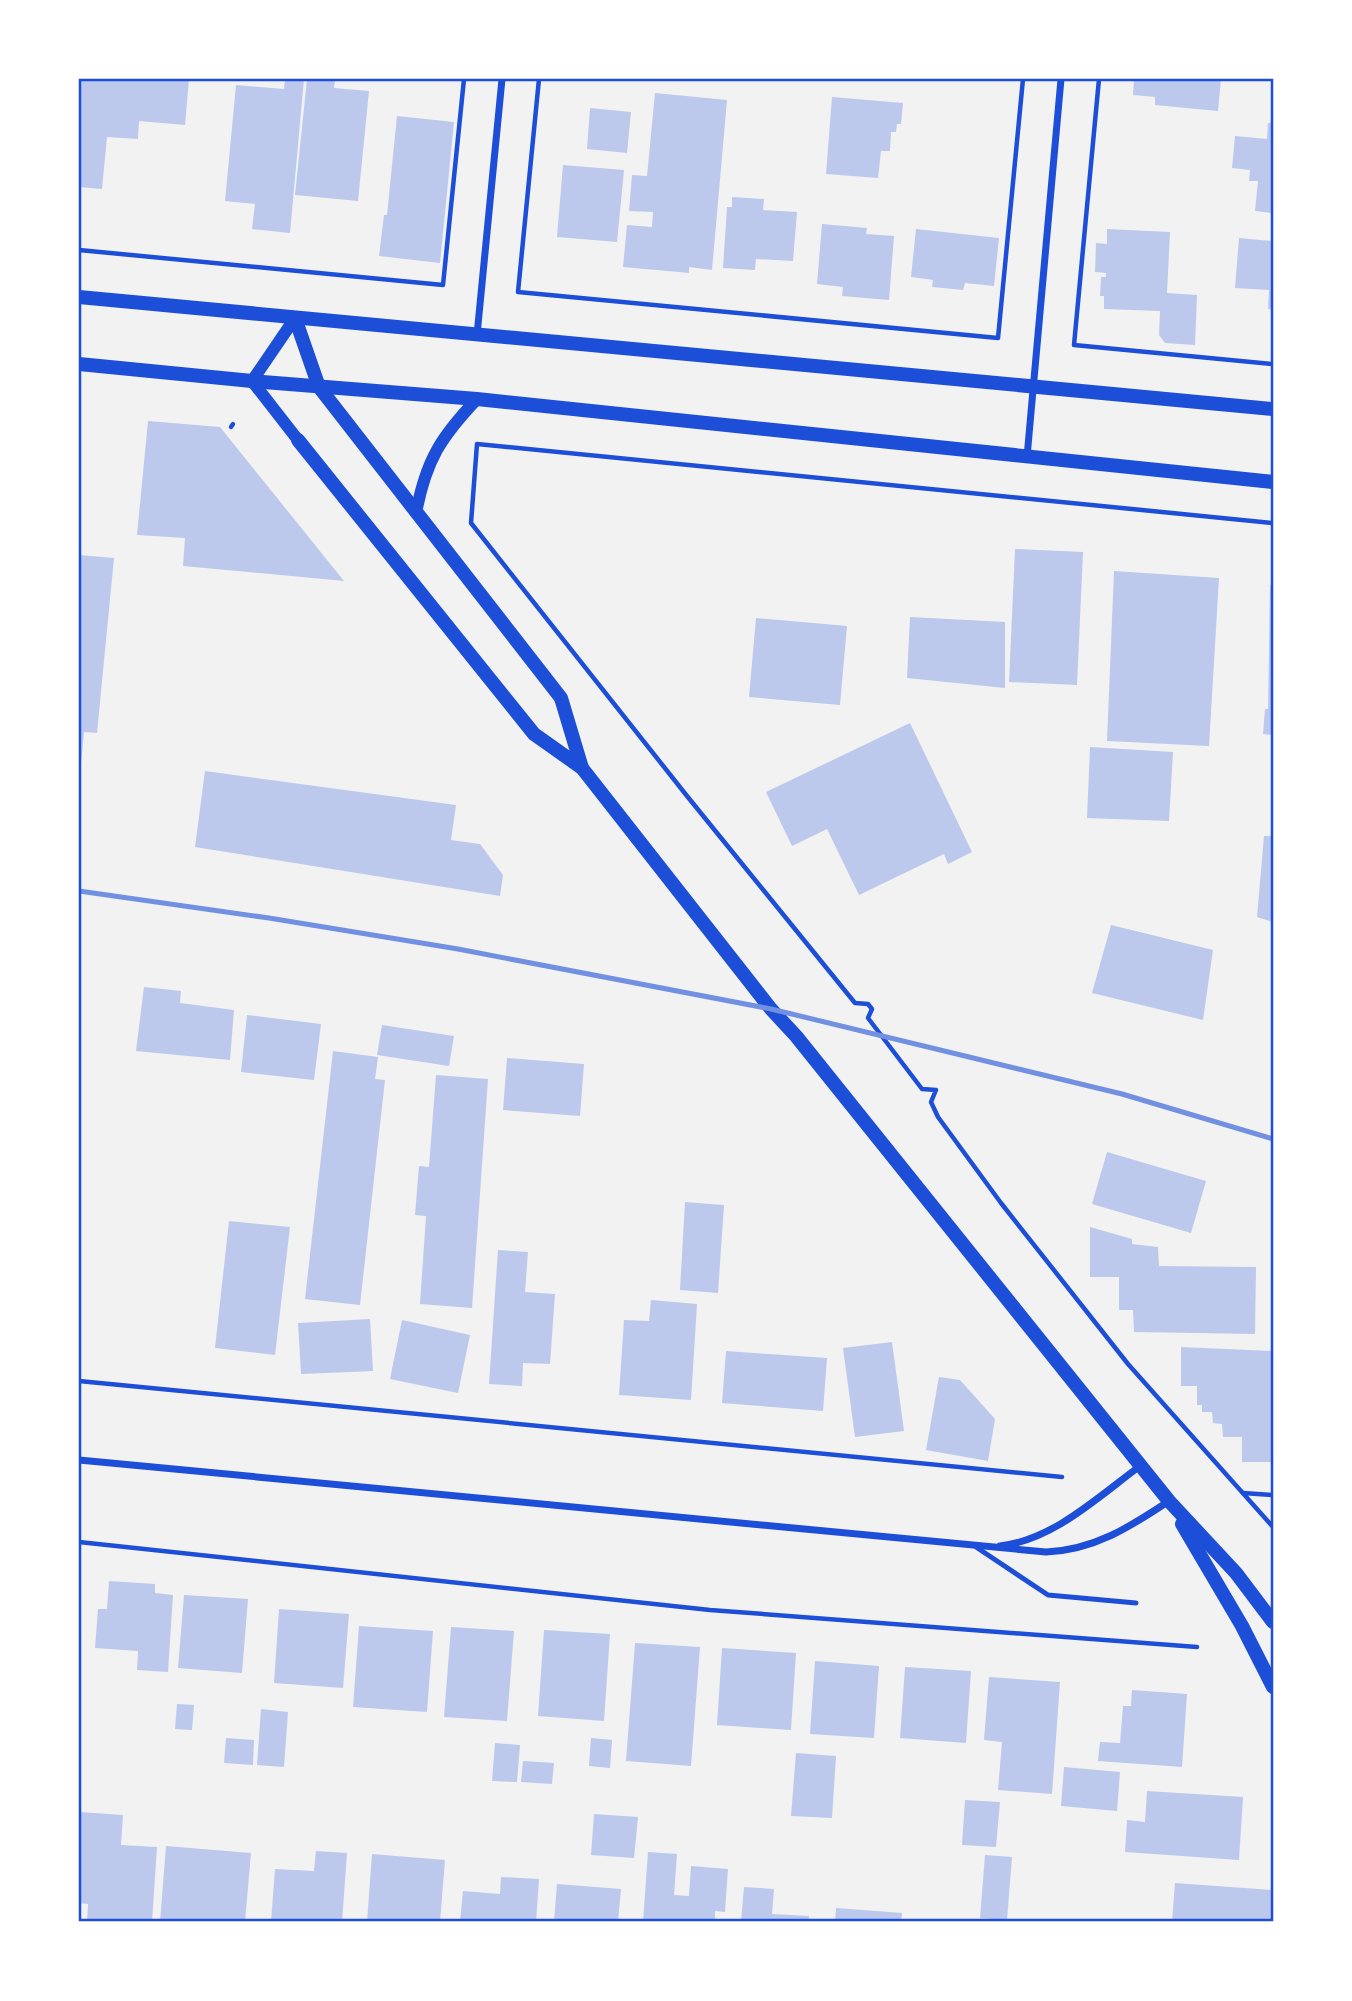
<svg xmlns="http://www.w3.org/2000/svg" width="1352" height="2001" font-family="'Alegreya Sans',sans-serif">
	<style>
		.building { fill: #bdc9ec }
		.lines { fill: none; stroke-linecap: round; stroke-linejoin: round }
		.path { stroke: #1d4ed8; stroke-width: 4.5 }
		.service { stroke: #1d4ed8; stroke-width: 5 }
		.minor { stroke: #1d4ed8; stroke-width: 7 }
		.tertiary { stroke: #1d4ed8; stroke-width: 12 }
		.secondary { stroke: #1d4ed8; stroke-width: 14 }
		.rail { stroke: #7290e2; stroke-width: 5 }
		.neatline { fill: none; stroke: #1d4ed8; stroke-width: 2.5 }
	</style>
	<rect width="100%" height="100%" fill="#f2f2f2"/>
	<g class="building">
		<path d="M 79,79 L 189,79 L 185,125 L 139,121 L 138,139 L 107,137 L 102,189 L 79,187 Z"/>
		<path d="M 285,79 L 304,79 L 290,233 L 252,229 L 255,204 L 225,201 L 236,85 L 284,89 Z"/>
		<path d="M 307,79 L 335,80 L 334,88 L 369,91 L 358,201 L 295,195 Z"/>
		<path d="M 1134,79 L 1221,79 L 1218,111 L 1155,105 L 1155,97 L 1133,95 Z"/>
		<path d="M 655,93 L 727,100 L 712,270 L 689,267 L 689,273 L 623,267 L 627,225 L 652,227 L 653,212 L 629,211 L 632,175 L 647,176 Z"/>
		<path d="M 832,97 L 903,103 L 901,124 L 897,124 L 896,132 L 891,132 L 890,151 L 881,151 L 878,178 L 826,174 Z"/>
		<path d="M 590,108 L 631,112 L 627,153 L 587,149 Z"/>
		<path d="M 397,116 L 454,122 L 440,263 L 379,256 L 384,215 L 387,215 Z"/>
		<path d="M 1268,123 L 1273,123 L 1273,213 L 1255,211 L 1258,181 L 1249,181 L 1250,170 L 1232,168 L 1235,136 L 1267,139 Z"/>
		<path d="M 563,165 L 624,170 L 617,242 L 557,237 Z"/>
		<path d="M 732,197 L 764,199 L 763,210 L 797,212 L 793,261 L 756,259 L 755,270 L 723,268 L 727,207 L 732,207 Z"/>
		<path d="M 822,224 L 867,228 L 866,234 L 894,236 L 889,300 L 842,296 L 843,287 L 817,284 Z"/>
		<path d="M 916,229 L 999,238 L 994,286 L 965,283 L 963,290 L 932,287 L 933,280 L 911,277 Z"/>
		<path d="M 1107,229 L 1170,232 L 1167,293 L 1197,295 L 1195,345 L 1165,343 L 1159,335 L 1160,311 L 1104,309 L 1104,296 L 1100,296 L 1101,277 L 1106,277 L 1106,273 L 1095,272 L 1096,243 L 1107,244 Z"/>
		<path d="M 1271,234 L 1273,234 L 1273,309 L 1268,309 L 1269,290 L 1235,288 L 1239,238 L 1271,241 Z"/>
		<path d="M 148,421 L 220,427 L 344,581 L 183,566 L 185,538 L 137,535 Z"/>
		<path d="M 1015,549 L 1083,552 L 1077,685 L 1009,682 Z"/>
		<path d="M 79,555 L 114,558 L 97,733 L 84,732 L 81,763 L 79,763 Z"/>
		<path d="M 1114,571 L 1219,578 L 1209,746 L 1107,741 Z"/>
		<path d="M 1270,585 L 1273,586 L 1273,735 L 1263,734 L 1265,709 L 1268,709 Z"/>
		<path d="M 910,617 L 1005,622 L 1005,688 L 907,678 Z"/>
		<path d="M 756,618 L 847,626 L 840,705 L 749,697 Z"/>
		<path d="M 910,723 L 972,852 L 948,864 L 944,854 L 859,895 L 827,829 L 792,846 L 766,792 Z"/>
		<path d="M 1090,747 L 1173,752 L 1169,821 L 1087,818 Z"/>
		<path d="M 205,771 L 456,805 L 451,840 L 480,844 L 503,875 L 500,896 L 195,847 Z"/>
		<path d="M 1264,836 L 1273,836 L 1273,922 L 1257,917 Z"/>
		<path d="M 1111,925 L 1213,950 L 1203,1020 L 1092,993 Z"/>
		<path d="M 144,987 L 181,991 L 180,1003 L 234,1010 L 230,1060 L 136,1051 Z"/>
		<path d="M 247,1015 L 321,1024 L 314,1080 L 241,1072 Z"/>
		<path d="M 382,1025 L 454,1036 L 449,1066 L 377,1055 Z"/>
		<path d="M 333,1051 L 378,1057 L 375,1079 L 385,1080 L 360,1305 L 305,1299 Z"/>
		<path d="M 507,1058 L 584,1064 L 580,1116 L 503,1110 Z"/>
		<path d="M 436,1075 L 488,1079 L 472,1308 L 420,1304 L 426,1216 L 415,1215 L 419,1166 L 429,1167 Z"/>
		<path d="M 1107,1152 L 1206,1181 L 1191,1233 L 1092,1204 Z"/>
		<path d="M 685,1202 L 724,1205 L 718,1293 L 680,1290 Z"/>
		<path d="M 229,1221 L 290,1227 L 275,1355 L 215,1348 Z"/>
		<path d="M 1090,1227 L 1132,1239 L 1132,1244 L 1158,1247 L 1159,1266 L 1256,1267 L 1255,1334 L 1134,1332 L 1133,1310 L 1119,1310 L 1119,1277 L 1090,1277 Z"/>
		<path d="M 498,1250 L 528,1252 L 525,1292 L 555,1294 L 550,1364 L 523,1363 L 522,1386 L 489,1384 Z"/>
		<path d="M 651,1300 L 697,1304 L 691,1400 L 619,1395 L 624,1320 L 649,1321 Z"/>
		<path d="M 370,1319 L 373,1371 L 301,1374 L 298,1323 Z"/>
		<path d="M 402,1320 L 470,1335 L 458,1393 L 390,1379 Z"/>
		<path d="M 892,1342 L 904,1431 L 855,1437 L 843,1348 Z"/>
		<path d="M 1181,1347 L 1273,1351 L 1273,1462 L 1242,1462 L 1242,1437 L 1223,1437 L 1222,1424 L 1213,1423 L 1212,1412 L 1202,1412 L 1202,1405 L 1197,1405 L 1197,1386 L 1181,1386 Z"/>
		<path d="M 726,1351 L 827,1358 L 823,1411 L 722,1403 Z"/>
		<path d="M 939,1377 L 960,1380 L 995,1419 L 988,1461 L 926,1450 Z"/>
		<path d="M 109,1581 L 155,1584 L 155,1593 L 173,1595 L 168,1672 L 137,1670 L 138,1651 L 95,1648 L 98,1609 L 107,1609 Z"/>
		<path d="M 184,1595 L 248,1599 L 242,1673 L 178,1668 Z"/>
		<path d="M 279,1609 L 349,1614 L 343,1688 L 274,1683 Z"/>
		<path d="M 359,1626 L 433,1631 L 427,1712 L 353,1707 Z"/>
		<path d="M 451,1627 L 514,1631 L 507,1721 L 444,1717 Z"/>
		<path d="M 544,1630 L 610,1634 L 604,1721 L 538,1716 Z"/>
		<path d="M 635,1643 L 700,1647 L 691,1766 L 626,1761 Z"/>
		<path d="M 722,1648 L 796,1653 L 791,1730 L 717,1725 Z"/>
		<path d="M 815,1661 L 879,1666 L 874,1738 L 810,1734 Z"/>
		<path d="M 905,1667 L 971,1671 L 966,1743 L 900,1738 Z"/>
		<path d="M 989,1677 L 1060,1682 L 1052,1794 L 998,1790 L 1002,1742 L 984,1740 Z"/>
		<path d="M 1132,1690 L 1187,1694 L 1182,1767 L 1098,1761 L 1100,1742 L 1120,1743 L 1123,1706 L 1131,1706 Z"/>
		<path d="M 177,1704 L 194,1705 L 192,1730 L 175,1729 Z"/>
		<path d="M 261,1709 L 288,1712 L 284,1767 L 257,1765 Z"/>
		<path d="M 226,1738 L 254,1740 L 253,1765 L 224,1763 Z"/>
		<path d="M 591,1738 L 612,1740 L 610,1768 L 589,1766 Z"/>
		<path d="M 495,1743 L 520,1745 L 517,1782 L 492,1781 Z"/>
		<path d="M 796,1753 L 836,1756 L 832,1818 L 791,1816 Z"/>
		<path d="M 523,1761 L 554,1763 L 552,1784 L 521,1782 Z"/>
		<path d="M 1064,1767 L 1120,1772 L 1117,1811 L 1061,1806 Z"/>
		<path d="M 1147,1791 L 1243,1797 L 1239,1860 L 1125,1852 L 1127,1820 L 1145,1822 Z"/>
		<path d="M 965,1800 L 1000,1802 L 996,1847 L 962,1845 Z"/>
		<path d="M 79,1812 L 123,1815 L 121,1845 L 157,1847 L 152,1922 L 87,1922 L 88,1904 L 79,1903 Z"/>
		<path d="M 594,1814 L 638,1817 L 634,1858 L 591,1855 Z"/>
		<path d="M 166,1846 L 251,1853 L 245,1922 L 160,1922 Z"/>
		<path d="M 316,1851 L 347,1853 L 342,1922 L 271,1922 L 275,1869 L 314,1871 Z"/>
		<path d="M 648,1852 L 677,1854 L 674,1895 L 689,1896 L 691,1866 L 728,1869 L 725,1912 L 715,1911 L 715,1922 L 643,1922 Z"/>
		<path d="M 372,1854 L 445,1860 L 440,1922 L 367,1922 Z"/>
		<path d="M 985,1855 L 1012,1857 L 1007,1920 L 980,1918 Z"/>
		<path d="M 501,1877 L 539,1879 L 536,1922 L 460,1922 L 463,1891 L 500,1894 Z"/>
		<path d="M 1175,1883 L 1273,1890 L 1273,1922 L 1172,1922 Z"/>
		<path d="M 557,1884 L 621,1889 L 618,1922 L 554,1922 Z"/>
		<path d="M 744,1887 L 774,1889 L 772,1914 L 809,1916 L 809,1922 L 741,1922 Z"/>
		<path d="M 836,1908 L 902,1913 L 901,1922 L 835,1922 Z"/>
	</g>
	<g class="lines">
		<g class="path">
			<path d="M 539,79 L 518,292 L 998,338 L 1023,79"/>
			<path d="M 1099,79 L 1074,345 L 1273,364"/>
			<path d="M 79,250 L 443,285 L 464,79"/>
			<path d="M 231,427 L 233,424"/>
			<path d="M 1273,523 L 477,444 L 471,523 L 687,796 L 855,1003 L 868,1004 L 872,1009 L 868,1018 L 922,1089 L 936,1090 L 931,1102 L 938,1117 L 1001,1203 L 1128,1364 L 1273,1527"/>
			<path d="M 79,1381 L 1062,1477"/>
			<path d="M 1243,1493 L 1273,1495"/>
			<path d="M 79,1542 L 710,1610 L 1197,1647"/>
		</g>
		<path class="service" d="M 976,1547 L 1048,1595 L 1136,1603"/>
		<g class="minor">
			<path d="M 477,335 L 502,79"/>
			<path d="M 1027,457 L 1061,79"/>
			<path d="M 79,1460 L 1046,1552 C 1094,1550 1130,1527 1169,1501"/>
			<path d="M 1000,1546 C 1053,1540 1098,1497 1140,1466"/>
		</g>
		<g class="tertiary">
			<path d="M 295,318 L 252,381 L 298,440"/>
			<path d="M 416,513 C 426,460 441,437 477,399"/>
		</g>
		<g class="secondary">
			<path d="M 79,297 L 1273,409"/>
			<path d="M 295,318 L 319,387 L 561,698 L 582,768"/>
			<path d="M 79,364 L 252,381 L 477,399 L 1273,482"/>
			<path d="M 298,440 L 534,734 L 582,768 L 771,1009 L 796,1036 L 1169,1501 L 1236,1573 L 1273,1622"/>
			<path d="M 1182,1524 L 1242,1626 L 1273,1687"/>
		</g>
		<path class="rail" d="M 79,891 L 269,918 L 458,949 L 771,1009 L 1122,1094 L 1273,1139"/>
	</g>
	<rect width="1352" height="2001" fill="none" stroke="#ffffff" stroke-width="161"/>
	<rect x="80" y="80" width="1192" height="1840" class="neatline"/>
</svg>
